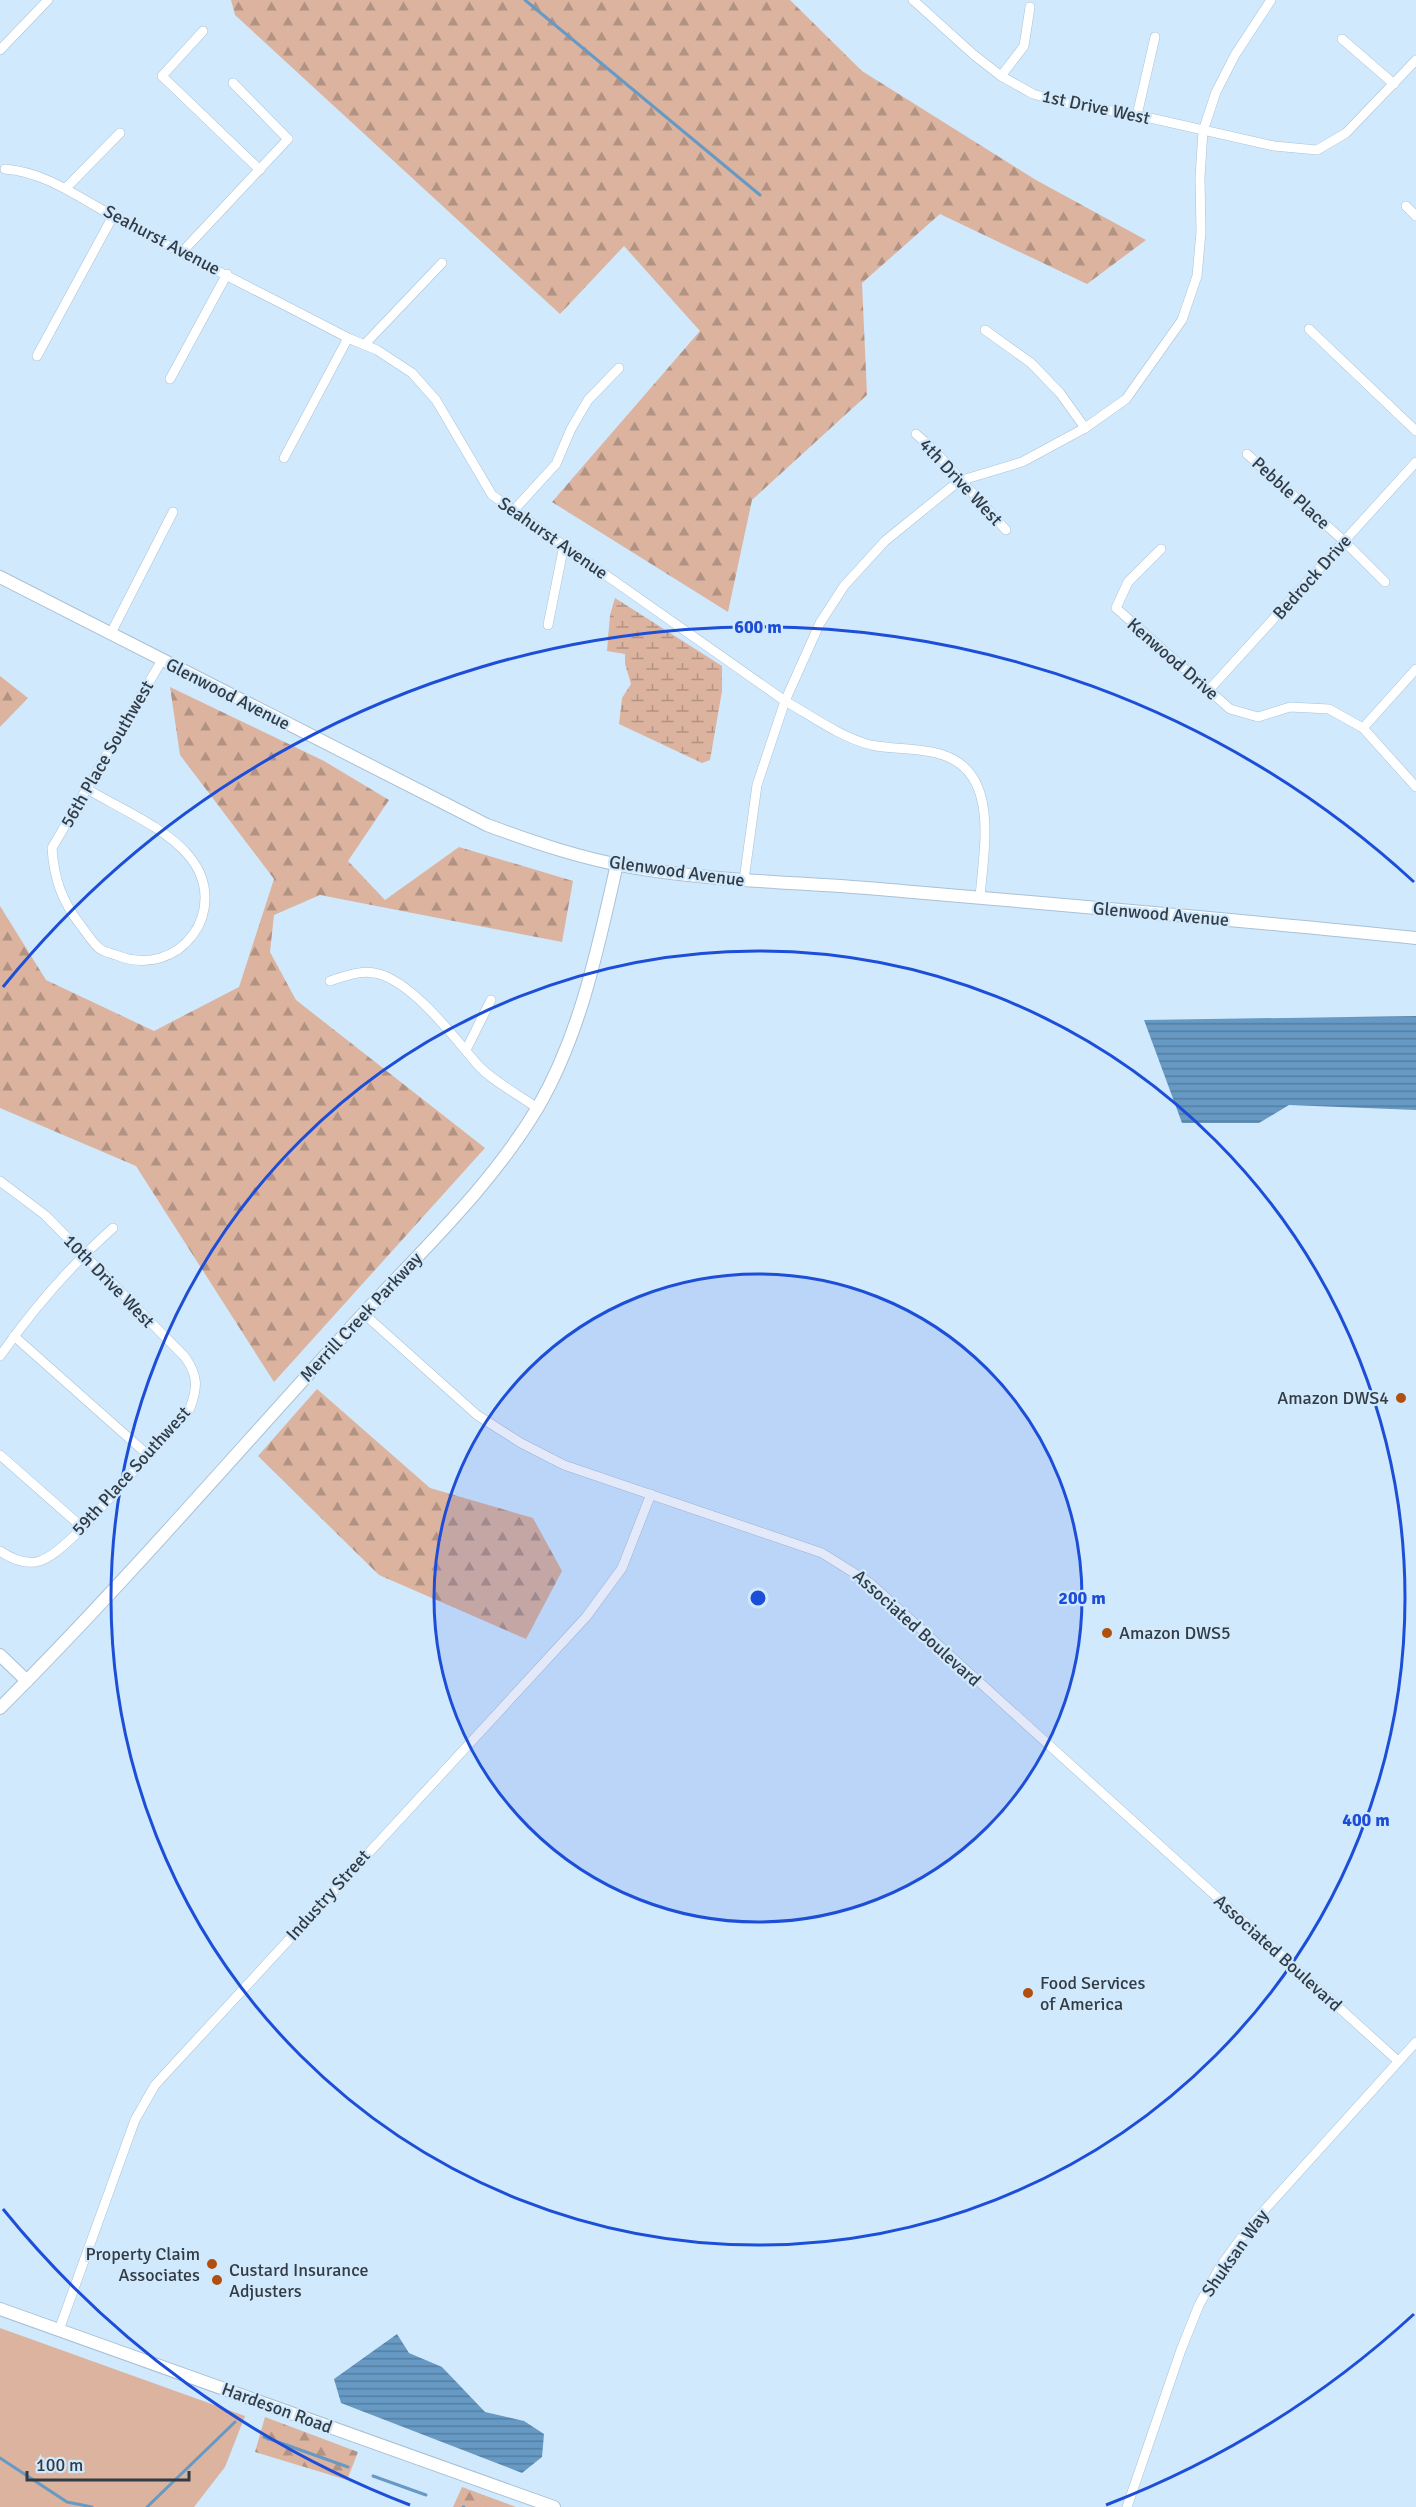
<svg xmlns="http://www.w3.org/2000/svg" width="1416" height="2507" font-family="Signika,sans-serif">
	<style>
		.forest { fill: url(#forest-firs) }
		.wetland { fill: url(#wetland-marsh) }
		.park { fill: #dbb39f }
		.water { fill: url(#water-rules) }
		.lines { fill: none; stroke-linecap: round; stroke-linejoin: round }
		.stream { stroke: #6699c3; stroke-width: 3 }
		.minor-casing { stroke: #aac1d5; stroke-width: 10 }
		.tertiary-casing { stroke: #aac1d5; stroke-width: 14 }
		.minor { stroke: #fff; stroke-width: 9 }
		.tertiary { stroke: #fff; stroke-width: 12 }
		.ring { fill: none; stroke: #1d4ed8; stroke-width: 3 }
		.poi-dot { fill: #b1500e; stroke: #d1e9fd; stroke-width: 2 }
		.labels { text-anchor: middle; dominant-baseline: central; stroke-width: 4.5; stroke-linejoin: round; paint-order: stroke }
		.street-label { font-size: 18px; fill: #333c44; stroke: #d1e9fd }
		.poi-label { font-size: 18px; fill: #333c44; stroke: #d1e9fd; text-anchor: start }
		.centre { fill: #1d4ed8; stroke: #d1e9fd; stroke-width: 3 }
		.ring-label { font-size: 18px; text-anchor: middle; font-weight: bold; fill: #1d4ed8; stroke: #d1e9fd; stroke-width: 4.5; stroke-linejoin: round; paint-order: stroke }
	</style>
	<defs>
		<pattern id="forest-firs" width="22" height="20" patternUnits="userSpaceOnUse" patternTransform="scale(1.5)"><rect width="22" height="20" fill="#dbb39f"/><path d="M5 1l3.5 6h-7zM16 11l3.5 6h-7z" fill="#b29383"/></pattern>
		<pattern id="wetland-marsh" width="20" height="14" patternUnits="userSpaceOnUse" patternTransform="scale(1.5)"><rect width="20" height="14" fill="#dbb39f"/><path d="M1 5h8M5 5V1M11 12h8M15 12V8" fill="none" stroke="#b29383"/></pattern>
		<pattern id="water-rules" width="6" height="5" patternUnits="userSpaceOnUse" patternTransform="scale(1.5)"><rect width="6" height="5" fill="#6699c3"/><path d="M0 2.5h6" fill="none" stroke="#557ea0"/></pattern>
	</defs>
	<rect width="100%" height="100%" fill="#d1e9fd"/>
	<g class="forest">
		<path d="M 231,0 L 790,0 L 862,71 L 1036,180 L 1146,240 L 1087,284 L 940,214 L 862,283 L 867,395 L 752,500 L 728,612 L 552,502 L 700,331 L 624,246 L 560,314 L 235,15 Z"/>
		<path d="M 0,676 L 28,698 L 0,727 Z"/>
		<path d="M 170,687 L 324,761 L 389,800 L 348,861 L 385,900 L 459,847 L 573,881 L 562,942 L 320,895 L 274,915 L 270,952 L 296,1000 L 485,1148 L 274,1382 L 136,1166 L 0,1108 L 0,906 L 46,980 L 154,1031 L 239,987 L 274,879 L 180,755 Z"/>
		<path d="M 317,1389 L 430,1488 L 533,1518 L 562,1571 L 526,1639 L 379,1575 L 258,1456 Z"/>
		<path d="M 265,2417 L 358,2452 L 347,2480 L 255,2452 Z"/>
		<path d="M 462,2487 L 516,2507 L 453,2507 Z"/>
	</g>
	<path class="wetland" d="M 615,598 L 722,666 L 722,691 L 710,760 L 702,763 L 619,724 L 622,698 L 631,684 L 625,664 L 625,654 L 607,651 L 610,615 Z"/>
	<path class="park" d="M 0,2328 L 245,2416 L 225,2467 L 194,2507 L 0,2507 Z"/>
	<g class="water">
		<path d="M 1416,1016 L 1416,1110 L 1289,1105 L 1259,1123 L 1182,1123 L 1144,1020 Z"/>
		<path d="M 397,2334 L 409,2353 L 442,2367 L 485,2412 L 524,2421 L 544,2434 L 542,2457 L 522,2473 L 341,2403 L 334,2379 Z"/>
	</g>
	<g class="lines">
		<g class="stream">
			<path d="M 525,0 L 760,195"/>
			<path d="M 264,2437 L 348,2467"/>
			<path d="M 0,2458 L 67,2502 L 92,2507"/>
			<path d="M 373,2476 L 426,2495"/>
			<path d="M 147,2507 L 235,2422"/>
			<path d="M 463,2507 L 464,2507"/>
		</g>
		<g class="minor-casing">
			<g id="minor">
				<path d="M 913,0 L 974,55 L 1001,76 L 1033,94 L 1073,105 L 1137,115 L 1274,146 L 1317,150 L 1346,133 L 1416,60"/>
				<path d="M 203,31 L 162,76 L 260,170"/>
				<path d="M 1342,39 L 1394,84"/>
				<path d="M 0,50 L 48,0"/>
				<path d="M 1001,76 L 1024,46 L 1030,7"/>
				<path d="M 1137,115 L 1155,37"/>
				<path d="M 5,169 C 45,172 78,197 113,216 C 190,258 270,297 348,338 L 377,350 L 412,373 L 436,400 L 492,495 L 785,701 C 812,716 840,737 871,745 C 894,750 920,747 943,755 C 1001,774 983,852 980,898"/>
				<path d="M 66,188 L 120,133"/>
				<path d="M 1406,206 L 1416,216"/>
				<path d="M 183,251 L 288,139 L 233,83"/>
				<path d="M 1309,329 L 1416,431"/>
				<path d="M 985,330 L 1031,363 L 1060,393 L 1085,428"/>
				<path d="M 364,345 L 442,263"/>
				<path d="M 37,356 L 113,216"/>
				<path d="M 170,379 L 227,274"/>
				<path d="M 916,434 L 933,449 L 1006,530"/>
				<path d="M 1247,454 L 1344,541 L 1385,582"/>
				<path d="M 284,458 L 348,338"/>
				<path d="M 514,510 L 556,464 L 571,429 L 588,400 L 619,368"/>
				<path d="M 1161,549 L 1128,582 L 1116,608 L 1230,709 L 1258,717 L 1290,707 L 1329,709 L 1363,728 L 1416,787"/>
				<path d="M 548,625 L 564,545"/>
				<path d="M 111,633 L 173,512"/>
				<path d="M 1208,691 L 1416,462"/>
				<path d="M 1363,728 L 1416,669"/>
				<path d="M 87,789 C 119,808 166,828 189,856 C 233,909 179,981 116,955 C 110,953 103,952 99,948 C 93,943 87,934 82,927 C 62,902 54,879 52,848 L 162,660"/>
				<path d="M 744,880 L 757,785 L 785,701 L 820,623 L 844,586 L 885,541 L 959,481 L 1022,462 L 1085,428 L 1126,399 L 1182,320 L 1197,276 L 1201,232 L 1200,177 L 1203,131 L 1216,92 L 1235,55 L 1271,0"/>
				<path d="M 330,981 C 346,976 362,969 379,974 C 414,984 454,1037 477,1064 C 492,1081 518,1094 537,1108"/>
				<path d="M 466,1050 L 491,1000"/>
				<path d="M 0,1181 L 45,1215 L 185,1357 C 198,1376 198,1387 190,1408 L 83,1528 C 53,1554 38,1577 0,1551"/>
				<path d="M 363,1313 L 477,1415 L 521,1443 L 564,1465 L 822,1553 L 870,1583 L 1398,2061"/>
				<path d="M 14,1336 L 148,1455"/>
				<path d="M 0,1356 C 33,1309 70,1266 113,1228"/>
				<path d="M 0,1455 L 83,1528"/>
				<path d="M 59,2330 L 135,2120 L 155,2085 L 586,1617 L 622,1568 L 651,1494"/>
				<path d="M 1127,2507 L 1181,2350 L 1199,2305 L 1220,2267 L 1250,2226 L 1416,2042"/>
			</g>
		</g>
		<g class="tertiary-casing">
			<g id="tertiary">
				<path d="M 0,577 L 487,825 C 533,842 582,859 631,867 C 717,882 804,882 890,890 C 1065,905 1241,920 1416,938"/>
				<path d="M 0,1655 L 27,1681"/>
				<path d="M 0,1708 C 120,1588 230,1460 344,1335 C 410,1261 487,1193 538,1107 C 581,1033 598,947 617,864"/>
				<path d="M 0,2309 L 554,2507"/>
			</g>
		</g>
		<use href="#minor" class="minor"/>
		<use href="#tertiary" class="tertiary"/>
	</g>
	<circle cx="758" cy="1598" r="324" fill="#1d4ed8" fill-opacity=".12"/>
	<g class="ring">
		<circle cx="758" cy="1598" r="324"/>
		<circle cx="758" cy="1598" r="647"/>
		<path d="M1414 2314A971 971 0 0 1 1106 2505M410 2505A971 971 0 0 1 3 2209M3 987A971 971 0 0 1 1414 882"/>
	</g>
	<g class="poi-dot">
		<circle cx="1401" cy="1398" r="6"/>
		<circle cx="1107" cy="1633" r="6"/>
		<circle cx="1028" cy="1993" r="6"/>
		<circle cx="212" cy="2264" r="6"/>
		<circle cx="217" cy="2280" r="6"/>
	</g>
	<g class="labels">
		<g class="street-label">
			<text transform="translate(1096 107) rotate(12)">1st Drive West</text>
			<text transform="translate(162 240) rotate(28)">Seahurst Avenue</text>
			<text transform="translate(961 482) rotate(47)">4th Drive West</text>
			<text transform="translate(1291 493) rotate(42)">Pebble Place</text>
			<text transform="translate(553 538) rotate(35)">Seahurst Avenue</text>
			<text transform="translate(1312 577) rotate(-48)">Bedrock Drive</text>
			<text transform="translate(1173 659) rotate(41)">Kenwood Drive</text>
			<text transform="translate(228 694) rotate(27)">Glenwood Avenue</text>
			<text transform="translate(107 754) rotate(-60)">56th Place Southwest</text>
			<text transform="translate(677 871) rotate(8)">Glenwood Avenue</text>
			<text transform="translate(1161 914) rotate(5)">Glenwood Avenue</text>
			<text transform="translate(109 1281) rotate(46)">10th Drive West</text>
			<text transform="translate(361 1317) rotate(-47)">Merrill Creek Parkway</text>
			<text transform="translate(131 1471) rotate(-48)">59th Place Southwest</text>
			<text transform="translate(917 1628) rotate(42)">Associated Boulevard</text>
			<text transform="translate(328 1895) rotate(-48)">Industry Street</text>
			<text transform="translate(1278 1953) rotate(42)">Associated Boulevard</text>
			<text transform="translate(1235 2253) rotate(-55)">Shuksan Way</text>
			<text transform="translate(277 2408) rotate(20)">Hardeson Road</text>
		</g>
		<g class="poi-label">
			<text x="1389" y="1398" text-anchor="end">Amazon DWS4</text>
			<text x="1119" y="1633">Amazon DWS5</text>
			<text x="1040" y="1983">Food Services<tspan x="1040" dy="21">of America</tspan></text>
			<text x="200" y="2254" text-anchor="end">Property Claim<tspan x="200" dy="21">Associates</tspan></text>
			<text x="229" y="2270">Custard Insurance<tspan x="229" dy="21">Adjusters</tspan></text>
		</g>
	</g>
	<circle cx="758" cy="1598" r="9" class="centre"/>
	<g class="ring-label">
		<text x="758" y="633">600 m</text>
		<text x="1082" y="1604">200 m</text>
		<text x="1366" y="1826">400 m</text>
	</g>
	<path d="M27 2471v9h162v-9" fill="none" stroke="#333c44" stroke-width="3"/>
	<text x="36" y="2471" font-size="18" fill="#333c44" stroke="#d1e9fd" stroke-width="4.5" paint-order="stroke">100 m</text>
</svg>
